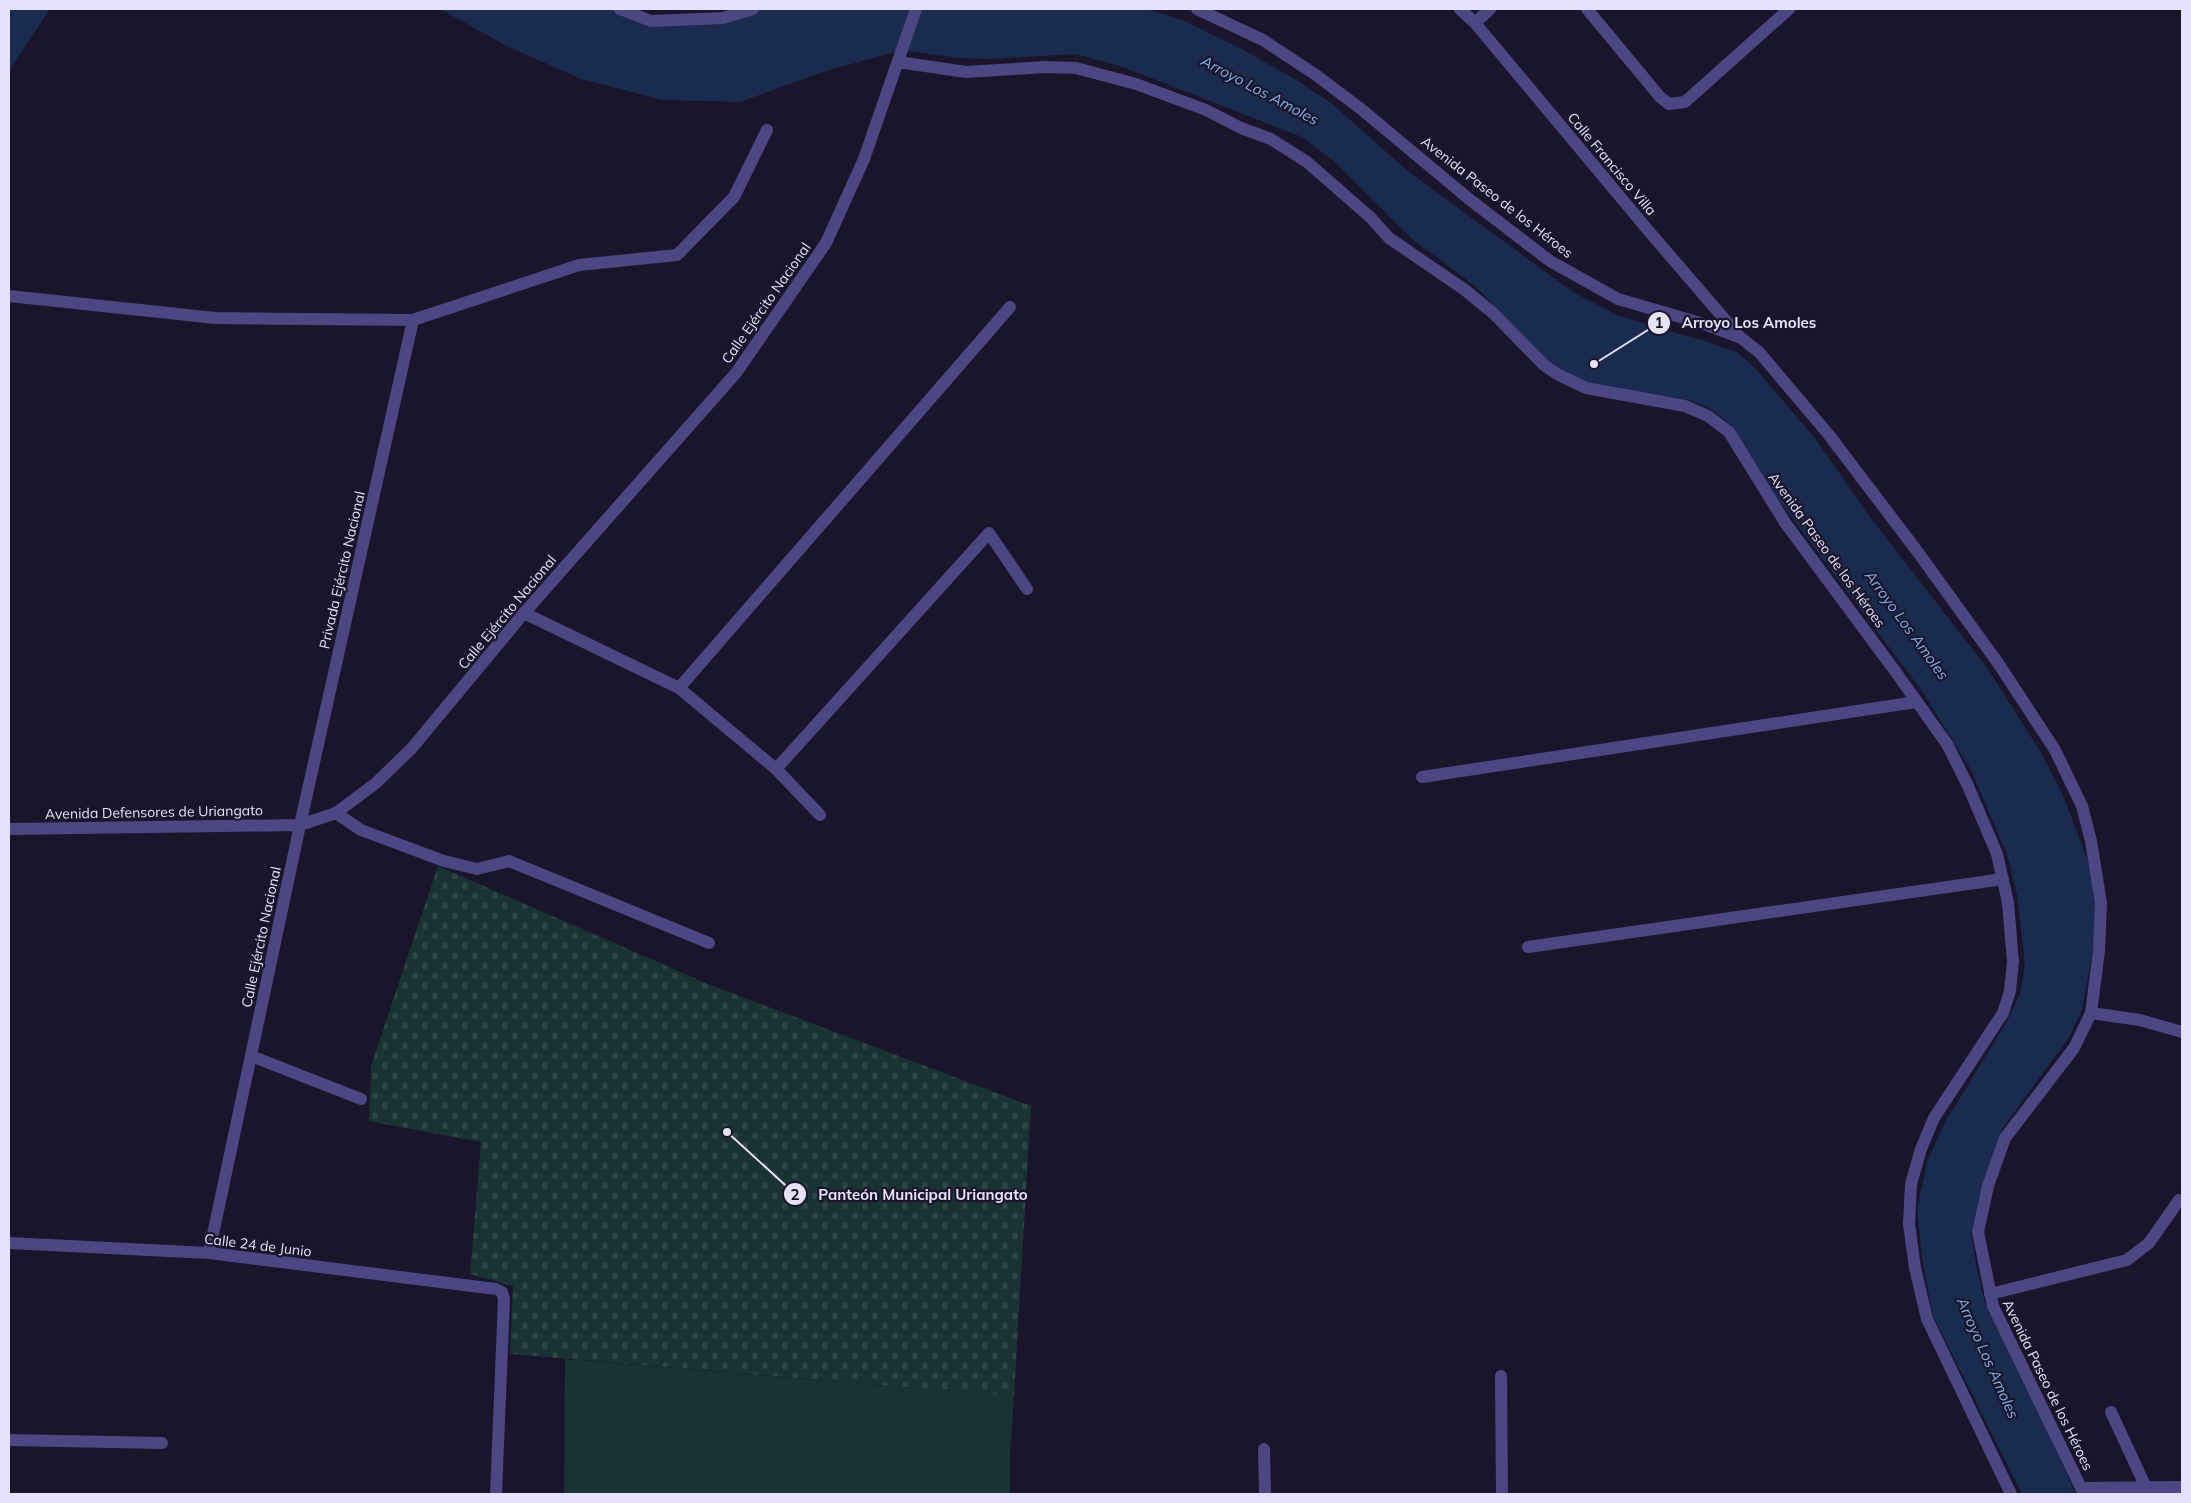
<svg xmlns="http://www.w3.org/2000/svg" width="2191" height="1503" font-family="Mulish,sans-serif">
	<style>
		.grass { fill: #193233 }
		.cemetery { fill: url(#cemetery-stones) }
		.water { fill: #192b4f }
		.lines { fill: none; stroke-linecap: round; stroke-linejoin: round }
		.minor { stroke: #4c4683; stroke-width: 12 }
		.labels { text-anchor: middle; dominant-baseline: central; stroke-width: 4.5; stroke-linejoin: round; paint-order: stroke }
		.street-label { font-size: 14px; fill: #e6e2fb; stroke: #1a152a }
		.water-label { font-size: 15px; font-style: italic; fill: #7db3ee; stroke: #1a152a }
		.leader { fill: none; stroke: #e6e2fb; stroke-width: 2 }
		.callout-dot { fill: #e6e2fb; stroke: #1a152a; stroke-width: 2 }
		.mark-label { font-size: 15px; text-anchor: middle; font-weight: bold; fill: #111 }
		.callout-label { font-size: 15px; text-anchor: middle; font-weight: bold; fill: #e6e2fb; stroke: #1a152a; stroke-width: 4.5; stroke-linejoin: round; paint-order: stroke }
	</style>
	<defs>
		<pattern id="cemetery-stones" width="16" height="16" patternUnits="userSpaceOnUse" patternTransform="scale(1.25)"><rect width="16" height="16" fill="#193233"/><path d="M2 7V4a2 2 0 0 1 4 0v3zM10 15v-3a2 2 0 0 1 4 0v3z" fill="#2f4647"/></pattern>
	</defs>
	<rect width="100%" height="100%" fill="#1a152a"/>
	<path class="grass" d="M 565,1359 L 1014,1396 L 1010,1456 L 1010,1494 L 564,1494 Z"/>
	<path class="cemetery" d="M 438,866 L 708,984 L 1031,1106 L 1014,1396 L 510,1354 L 513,1286 L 470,1274 L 481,1142 L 369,1121 L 371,1066 Z"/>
	<g class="water">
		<path d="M 9,9 L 50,9 L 9,71 Z"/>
		<path d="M 440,9 L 620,9 L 651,21 L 755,9 L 1147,9 L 1182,20 L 1240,48 L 1298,81 L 1331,103 L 1409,172 L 1573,292 L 1615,314 L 1661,329 L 1702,340 L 1737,352 L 1757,370 L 1817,441 L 1870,517 L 1988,669 L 2040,751 L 2062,793 L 2087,858 L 2096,895 L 2094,944 L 2082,1009 L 2070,1036 L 2002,1129 L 1971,1233 L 1977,1270 L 1985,1303 L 2020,1371 L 2076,1494 L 2022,1494 L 1933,1316 L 1923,1264 L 1917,1211 L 1927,1161 L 1944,1124 L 2006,1023 L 2020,994 L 2025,964 L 2017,895 L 2007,854 L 1971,770 L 1922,691 L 1774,494 L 1739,437 L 1725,420 L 1709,408 L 1689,400 L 1605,387 L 1585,383 L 1564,371 L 1546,359 L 1475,286 L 1412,239 L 1334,161 L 1302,137 L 1120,66 L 1075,54 L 988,59 L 960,58 L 906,51 L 887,54 L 823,72 L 740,102 L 663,100 L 581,79 L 507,46 Z"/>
	</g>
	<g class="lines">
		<g class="minor">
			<path d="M 620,9 L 651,21 L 723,18 L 753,9"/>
			<path d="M 1197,9 L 1263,40 L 1316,75 L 1361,109 L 1469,199 L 1550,261 L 1618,299 L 1704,324 L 1741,338 L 1759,352 L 1829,435 L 1917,551 L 1998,663 L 2055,750 L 2082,806 L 2091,841 L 2101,903 L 2099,951 L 2091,1013 L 2074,1048 L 2005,1138 L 1988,1186 L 1978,1232 L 1993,1306 L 2084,1494"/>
			<path d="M 1460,9 L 1475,23 L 1647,229 L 1739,336"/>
			<path d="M 1587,9 L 1660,97 L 1669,104 L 1685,102 L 1789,9"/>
			<path d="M 1475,23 L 1490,9"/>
			<path d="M 898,62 L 966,72 L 1046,67 L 1076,68 L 1136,84 L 1206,110 L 1241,128 L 1271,139 L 1307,162 L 1370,217 L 1389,238 L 1465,290 L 1493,313 L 1544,365 L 1557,374 L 1586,388 L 1685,406 L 1708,416 L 1729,432 L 1786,524 L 1895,671 L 1947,744 L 1968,786 L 1997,854 L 2008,903 L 2013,962 L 2010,991 L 2003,1013 L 1934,1118 L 1921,1149 L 1911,1184 L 1909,1224 L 1915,1268 L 1927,1319 L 2011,1494"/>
			<path d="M 9,296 L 215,318 L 413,320 L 579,265 L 677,255 L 734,197 L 767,130"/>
			<path d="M 524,613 L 679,688 L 776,769 L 820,815"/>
			<path d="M 679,688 L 1010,307"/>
			<path d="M 776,769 L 989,533 L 1027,589"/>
			<path d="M 1422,777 L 1916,702"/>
			<path d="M 336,813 L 361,830 L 444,861 L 477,869 L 509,861 L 709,943"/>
			<path d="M 9,829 L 300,825 L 336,813 L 376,783 L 412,748 L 524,613 L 736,373 L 826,243 L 864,159 L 916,9"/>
			<path d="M 1528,947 L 2003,879"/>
			<path d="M 2091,1013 L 2140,1020 L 2182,1032"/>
			<path d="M 251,1056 L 361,1099"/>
			<path d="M 9,1243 L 209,1253 L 496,1289 L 502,1292 L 504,1299 L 496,1494"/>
			<path d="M 209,1253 L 300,825 L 413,320"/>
			<path d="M 1990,1294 L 2127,1260 L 2149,1243 L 2179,1200"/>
			<path d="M 1501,1376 L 1502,1494"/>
			<path d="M 2111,1412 L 2149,1494"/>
			<path d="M 9,1440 L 162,1443"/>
			<path d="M 1264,1449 L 1265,1494"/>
			<path d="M 2081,1488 L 2182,1487"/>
		</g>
	</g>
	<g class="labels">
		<g class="street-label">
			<text transform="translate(1612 164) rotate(50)">Calle Francisco Villa</text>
			<text transform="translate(1497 197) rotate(38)">Avenida Paseo de los Héroes</text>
			<text transform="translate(766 303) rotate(-55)">Calle Ejército Nacional</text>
			<text transform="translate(1827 550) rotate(54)">Avenida Paseo de los Héroes</text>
			<text transform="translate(342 570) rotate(-77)">Privada Ejército Nacional</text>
			<text transform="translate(507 612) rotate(-50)">Calle Ejército Nacional</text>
			<text transform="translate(154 812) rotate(-1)">Avenida Defensores de Uriangato</text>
			<text transform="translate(261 937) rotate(-78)">Calle Ejército Nacional</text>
			<text transform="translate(258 1245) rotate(7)">Calle 24 de Junio</text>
			<text transform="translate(2048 1385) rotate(64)">Avenida Paseo de los Héroes</text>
		</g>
		<g class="water-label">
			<text transform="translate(1260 90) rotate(28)">Arroyo Los Amoles</text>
			<text transform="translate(1907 625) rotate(54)">Arroyo Los Amoles</text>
			<text transform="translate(1988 1358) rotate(66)">Arroyo Los Amoles</text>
		</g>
	</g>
	<path class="leader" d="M1594 364L1659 323M727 1132L795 1194"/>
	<g class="callout-dot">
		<circle cx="1594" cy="364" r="5"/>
		<circle cx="727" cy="1132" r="5"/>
		<circle cx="1659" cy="323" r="12"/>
		<circle cx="795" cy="1194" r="12"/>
	</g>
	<g class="mark-label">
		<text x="1659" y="328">1</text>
		<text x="795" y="1200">2</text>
	</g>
	<g class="callout-label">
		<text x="1749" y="328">Arroyo Los Amoles</text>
		<text x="923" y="1200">Panteón Municipal Uriangato</text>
	</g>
	<rect width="2191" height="1503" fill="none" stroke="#e6e2fb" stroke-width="20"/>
</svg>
